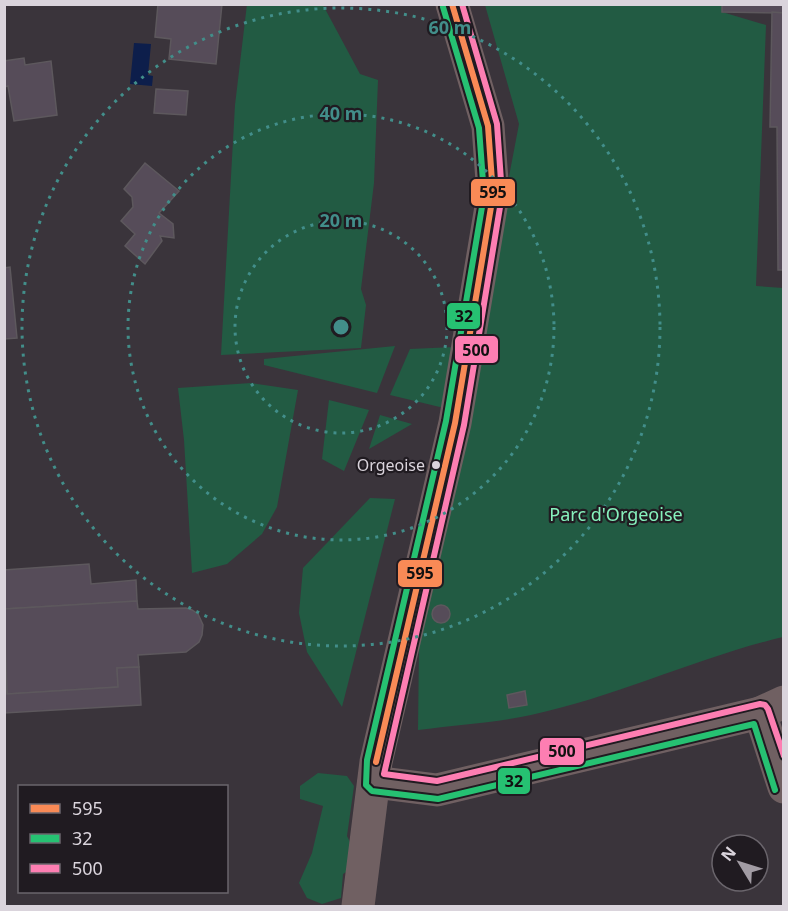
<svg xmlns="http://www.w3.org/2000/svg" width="788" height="911" font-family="'Noto Sans',sans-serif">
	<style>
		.green { fill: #225b43 }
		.water { fill: #0d1e4b }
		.building { fill: #564c59; stroke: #5d585d; stroke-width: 1.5 }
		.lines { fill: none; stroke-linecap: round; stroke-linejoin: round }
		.street { stroke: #706062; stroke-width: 33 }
		.bus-1-casing { stroke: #201b21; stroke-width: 10 }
		.bus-2-casing { stroke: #201b21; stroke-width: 10 }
		.bus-3-casing { stroke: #201b21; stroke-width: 10 }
		.bus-1 { stroke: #f98a56; stroke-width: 6 }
		.bus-2 { stroke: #26c172; stroke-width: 6 }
		.bus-3 { stroke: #fd7eb2; stroke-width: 6 }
		.ring { fill: none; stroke: #428e8a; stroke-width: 3; stroke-dasharray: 3 6 }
		.bus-dot { fill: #dad4dc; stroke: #201b21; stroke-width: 2 }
		.labels { text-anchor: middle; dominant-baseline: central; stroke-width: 4.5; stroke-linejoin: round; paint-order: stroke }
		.bus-label { font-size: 16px; fill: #dad4dc; stroke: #201b21; text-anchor: end }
		.park-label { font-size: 18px; fill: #86f0bc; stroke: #201b21 }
		.centre { fill: #428e8a; stroke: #201b21; stroke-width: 3 }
		.ring-label { font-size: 18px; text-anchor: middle; font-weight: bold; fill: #428e8a; stroke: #201b21; stroke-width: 4.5; stroke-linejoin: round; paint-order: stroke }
		.line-badge { stroke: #201b21; stroke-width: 2 }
		.pale-badge-label { font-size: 16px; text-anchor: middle; font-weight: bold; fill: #111 }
	</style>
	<rect width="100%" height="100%" fill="#3a343b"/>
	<g class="green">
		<path d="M 247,4 L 323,5 L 360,74 L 378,80 L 374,183 L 361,289 L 366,305 L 361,348 L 221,355 L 235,105 Z"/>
		<path d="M 485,5 L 722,5 L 722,12 L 766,25 L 756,286 L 783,288 L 783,637 C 699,657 616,697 531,715 C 494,723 455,725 418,730 L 419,648 L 519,124 Z"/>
		<path d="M 395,346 L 377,393 L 264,365 L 264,359 Z"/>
		<path d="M 455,347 L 444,408 L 390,395 L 410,349 Z"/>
		<path d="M 251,383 L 298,390 L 277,507 L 262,534 L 227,564 L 192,573 L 184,440 L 178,388 Z"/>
		<path d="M 329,400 L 369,410 L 344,471 L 322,459 Z"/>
		<path d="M 380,415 L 412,424 L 369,449 Z"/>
		<path d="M 370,498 L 395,499 L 342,707 L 307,652 L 299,613 L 303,568 Z"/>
		<path d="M 318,773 L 347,776 L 354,786 L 347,836 L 353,848 L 351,869 L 343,874 L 341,898 L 322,904 L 307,898 L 299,883 L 312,853 L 323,806 L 300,799 L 300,786 Z"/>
	</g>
	<path class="water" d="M 134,43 L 151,44 L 148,75 L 153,76 L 152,86 L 130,84 Z"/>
	<g class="building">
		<path d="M 158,4 L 222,4 L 216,64 L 169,59 L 171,39 L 155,37 Z"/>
		<path d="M 722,4 L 784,4 L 784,13 L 722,12 Z"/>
		<path d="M 772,12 L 784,13 L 784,270 L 778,270 L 777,127 L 770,127 Z"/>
		<path d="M 24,58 L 25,65 L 51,61 L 57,115 L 14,121 L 8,86 L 4,87 L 4,61 Z"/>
		<path d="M 156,89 L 188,91 L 186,115 L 154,113 Z"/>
		<path d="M 145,163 L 179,191 L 159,213 L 173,224 L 174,238 L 160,236 L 162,241 L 145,264 L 125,246 L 135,234 L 121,221 L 133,207 L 132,197 L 124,189 Z"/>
		<path d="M 10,267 L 17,338 L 4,339 L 4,268 Z"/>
		<path d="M 89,564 L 91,584 L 136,580 L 137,601 L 4,609 L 4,570 Z"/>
		<path d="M 137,601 L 138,609 L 186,608 L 192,610 L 198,614 L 203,625 L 202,635 L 199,642 L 186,652 L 138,655 L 139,667 L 117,668 L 118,687 L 7,694 L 4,609 Z"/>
		<circle cx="441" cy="614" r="9"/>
		<path d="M 139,667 L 141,705 L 4,713 L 4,675 L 7,694 L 118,687 L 117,668 Z"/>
		<path d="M 525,691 L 527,705 L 509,708 L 507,695 Z"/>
	</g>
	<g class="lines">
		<g class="street">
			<path d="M 760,713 L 784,787"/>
			<path d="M 374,782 L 437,790 L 760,713 L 784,702"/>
			<path d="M 358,906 L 376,762 L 455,423 L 493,195 L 488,126 L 452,4"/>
		</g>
		<g class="bus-1-casing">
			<path id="bus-1" d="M 376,762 L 455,423 L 493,195 L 488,126 L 452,4"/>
		</g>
		<g class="bus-2-casing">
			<path id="bus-2" d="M 443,7 L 479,128 L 484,195 L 446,421 L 367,760 L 366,785 L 372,791 L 438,799 L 754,724 L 775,790"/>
		</g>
		<g class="bus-3-casing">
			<path id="bus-3" d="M 462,4 L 497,124 L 502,195 L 464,425 L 384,774 L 437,781 L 760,704 L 765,705 L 768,709 L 784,756"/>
		</g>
		<use href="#bus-1" class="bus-1"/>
		<use href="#bus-2" class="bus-2"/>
		<use href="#bus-3" class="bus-3"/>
	</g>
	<g class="ring">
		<circle cx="341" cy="327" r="106"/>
		<circle cx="341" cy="327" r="213"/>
		<circle cx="341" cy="327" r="319"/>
	</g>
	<circle class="bus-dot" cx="436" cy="465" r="5"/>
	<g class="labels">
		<g class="bus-label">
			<text x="425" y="465">Orgeoise</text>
		</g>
		<g class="park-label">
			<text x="616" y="514">Parc d'Orgeoise</text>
		</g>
	</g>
	<circle cx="341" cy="327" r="9" class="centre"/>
	<g class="ring-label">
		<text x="450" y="34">60 m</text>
		<text x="341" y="120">40 m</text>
		<text x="341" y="227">20 m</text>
	</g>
	<g class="line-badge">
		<rect x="470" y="178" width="46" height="29" rx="6" fill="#f98a56"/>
		<rect x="446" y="302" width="35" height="28" rx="6" fill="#26c172"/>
		<rect x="454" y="335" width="45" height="29" rx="6" fill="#fd7eb2"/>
		<rect x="397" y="559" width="46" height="29" rx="6" fill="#f98a56"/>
		<rect x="539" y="737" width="46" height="29" rx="6" fill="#fd7eb2"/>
		<rect x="497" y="767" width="34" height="28" rx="6" fill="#26c172"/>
	</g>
	<g class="pale-badge-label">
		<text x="493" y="198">595</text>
		<text x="464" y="322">32</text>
		<text x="476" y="356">500</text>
		<text x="420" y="579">595</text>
		<text x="562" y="757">500</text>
		<text x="514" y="787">32</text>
	</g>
	<rect width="788" height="911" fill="none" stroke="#dad4dc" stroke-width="12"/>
	<rect x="18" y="785" width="210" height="108" fill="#201b21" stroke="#6a656c" stroke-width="1.5"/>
	<rect x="30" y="804" width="30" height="9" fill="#f98a56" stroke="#6a656c" stroke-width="1.5"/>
	<text x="72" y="815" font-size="18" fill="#dad4dc">595</text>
	<rect x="30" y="834" width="30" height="9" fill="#26c172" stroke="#6a656c" stroke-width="1.5"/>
	<text x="72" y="845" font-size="18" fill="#dad4dc">32</text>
	<rect x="30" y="864" width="30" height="9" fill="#fd7eb2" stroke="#6a656c" stroke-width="1.5"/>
	<text x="72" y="875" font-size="18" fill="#dad4dc">500</text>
	<g transform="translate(740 863) rotate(308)"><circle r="28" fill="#201b21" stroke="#6a656c" stroke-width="1.5"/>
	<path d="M0-4.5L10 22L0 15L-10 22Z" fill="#a29ca4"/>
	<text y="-9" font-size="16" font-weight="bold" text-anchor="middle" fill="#dad4dc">N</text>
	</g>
</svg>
